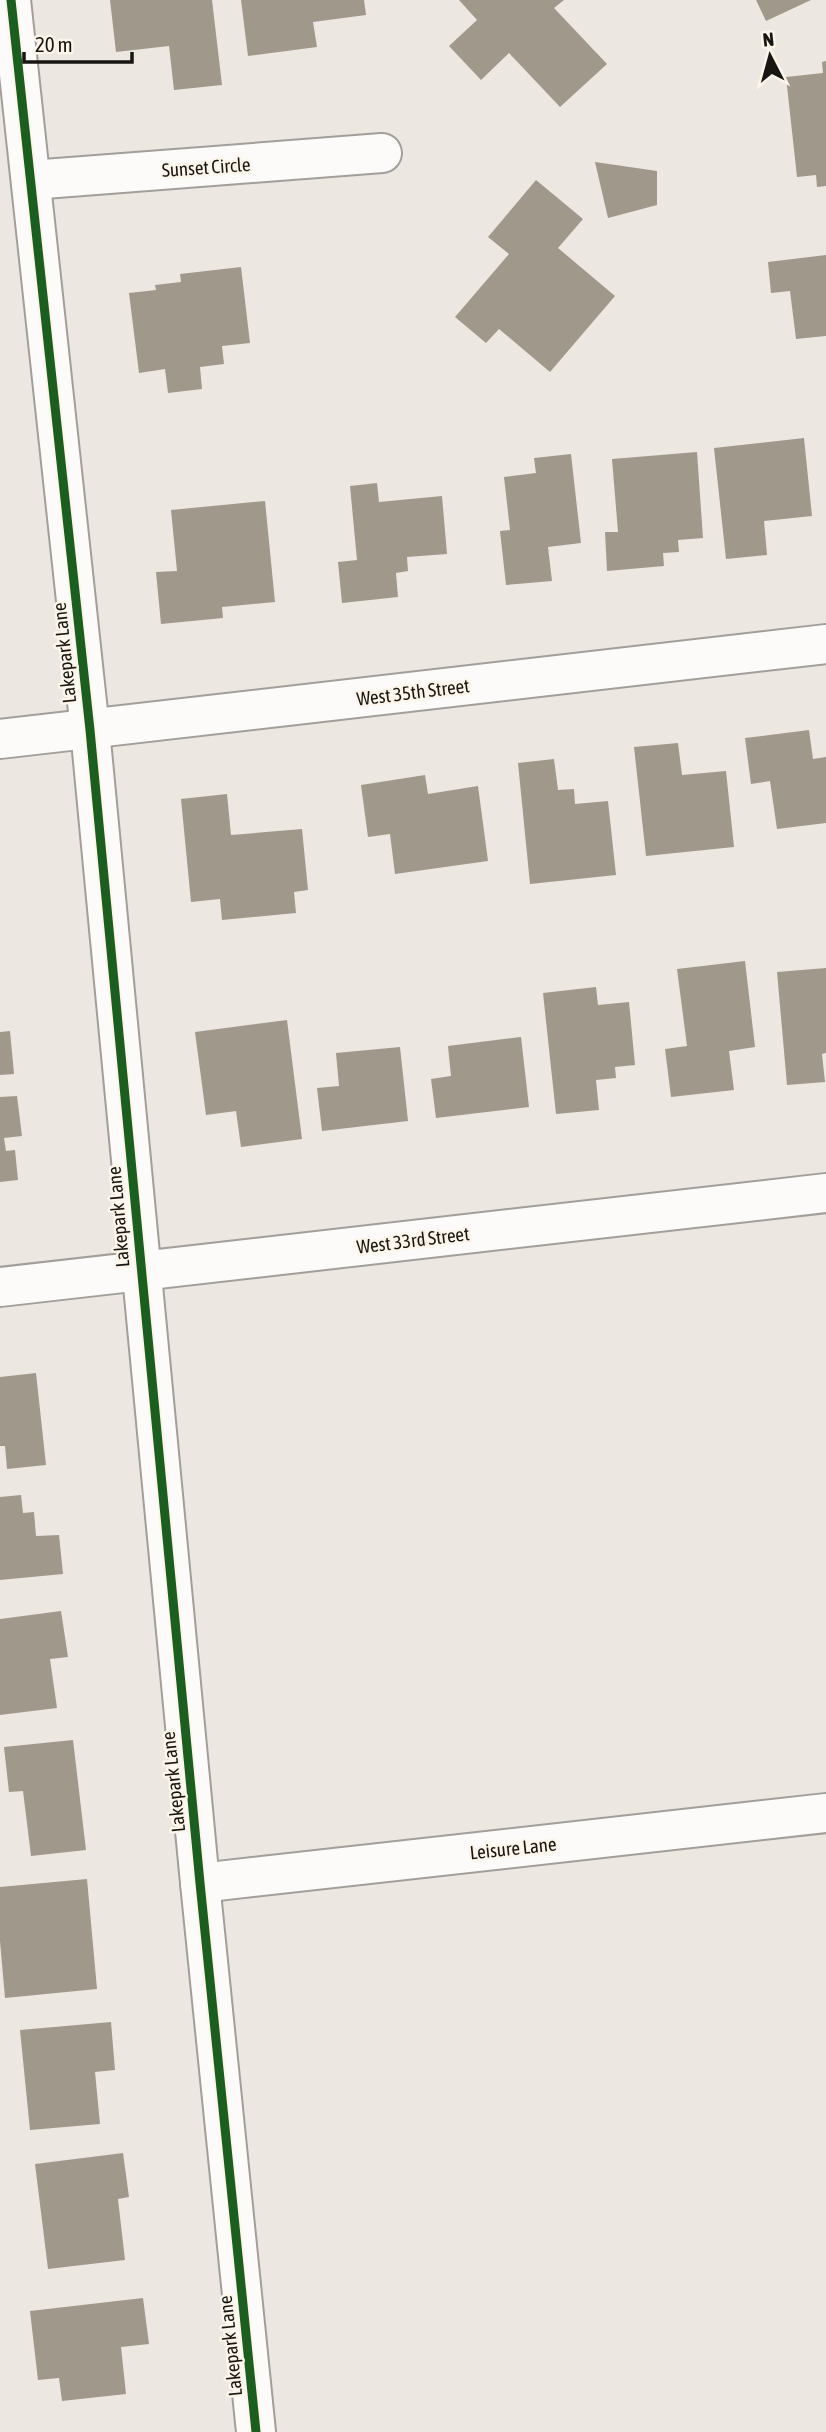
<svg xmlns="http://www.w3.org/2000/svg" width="826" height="2432" font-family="'Asap Condensed',sans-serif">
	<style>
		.building { fill: #a1988c }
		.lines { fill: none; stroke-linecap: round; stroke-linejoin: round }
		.minor-casing { stroke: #a29e9a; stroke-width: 42 }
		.minor { stroke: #fcfbfa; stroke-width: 38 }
		.cycleway-casing { stroke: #fdf5ea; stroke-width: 13 }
		.cycleway { stroke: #1b5e20; stroke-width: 9 }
		.labels { text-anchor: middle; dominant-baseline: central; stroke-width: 5; stroke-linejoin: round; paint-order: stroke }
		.street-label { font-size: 19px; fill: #181612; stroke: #fdf5ea }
	</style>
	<rect width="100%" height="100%" fill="#ece7e1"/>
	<g class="building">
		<path d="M 110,0 L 212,0 L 222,85 L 174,90 L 169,46 L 116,52 Z"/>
		<path d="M 241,0 L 364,0 L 366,15 L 313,22 L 317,47 L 248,56 Z"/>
		<path d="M 459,0 L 564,0 L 554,8 L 607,64 L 560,107 L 509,53 L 481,80 L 449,46 L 477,20 Z"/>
		<path d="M 756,0 L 811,0 L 766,21 Z"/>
		<path d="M 826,61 L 826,186 L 817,187 L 816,175 L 797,177 L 786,77 L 823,73 L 822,62 Z"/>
		<path d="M 595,162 L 657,171 L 657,205 L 608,218 Z"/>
		<path d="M 536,180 L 583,219 L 558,248 L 615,296 L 550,372 L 499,329 L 486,343 L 455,317 L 509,254 L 488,237 Z"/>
		<path d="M 826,255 L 826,336 L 796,339 L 790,291 L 771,293 L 768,262 Z"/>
		<path d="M 241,267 L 250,343 L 222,346 L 224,364 L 200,367 L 202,389 L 168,393 L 165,369 L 139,373 L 129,293 L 156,290 L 155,285 L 181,282 L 180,274 Z"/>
		<path d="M 804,438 L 812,516 L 764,521 L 767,555 L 726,559 L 714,448 Z"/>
		<path d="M 697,452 L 703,538 L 678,540 L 679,552 L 663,553 L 664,566 L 607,571 L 605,532 L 618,532 L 612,459 Z"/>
		<path d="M 571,454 L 581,543 L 548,547 L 552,581 L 506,585 L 500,531 L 510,530 L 504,477 L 536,473 L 534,458 Z"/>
		<path d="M 377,483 L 379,502 L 442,496 L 447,554 L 407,557 L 408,571 L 396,573 L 398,597 L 342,603 L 338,562 L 357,560 L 350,486 Z"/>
		<path d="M 265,501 L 275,602 L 222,607 L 223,618 L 161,624 L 156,572 L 177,571 L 171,510 Z"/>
		<path d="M 809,730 L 813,759 L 826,757 L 826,823 L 777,829 L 770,781 L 751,784 L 745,738 Z"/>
		<path d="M 678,743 L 682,775 L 726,771 L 734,847 L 646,856 L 634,747 Z"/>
		<path d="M 554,759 L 558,790 L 574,789 L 575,804 L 608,801 L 616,875 L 530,884 L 518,763 Z"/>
		<path d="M 425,775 L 428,794 L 478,786 L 488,861 L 395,874 L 390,834 L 368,837 L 361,785 Z"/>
		<path d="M 227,794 L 231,835 L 302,829 L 308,890 L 294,892 L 296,913 L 222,920 L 220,899 L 191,902 L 181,799 Z"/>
		<path d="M 745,961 L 755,1047 L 729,1051 L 734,1090 L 671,1097 L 665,1049 L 687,1046 L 677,969 Z"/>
		<path d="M 826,968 L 826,1053 L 822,1054 L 825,1082 L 787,1085 L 777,972 Z"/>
		<path d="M 596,987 L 598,1005 L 629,1002 L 635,1065 L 615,1067 L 616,1078 L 596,1080 L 599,1110 L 556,1114 L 543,993 Z"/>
		<path d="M 287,1020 L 302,1139 L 241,1147 L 236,1111 L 206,1115 L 195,1032 Z"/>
		<path d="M 10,1031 L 14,1074 L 0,1075 L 0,1032 Z"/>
		<path d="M 521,1037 L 529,1107 L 436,1118 L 431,1079 L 451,1076 L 448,1046 Z"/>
		<path d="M 400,1047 L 408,1121 L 322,1131 L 317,1088 L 339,1086 L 336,1053 Z"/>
		<path d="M 17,1096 L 22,1136 L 4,1138 L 6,1151 L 15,1150 L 18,1180 L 0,1182 L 0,1097 Z"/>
		<path d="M 36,1373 L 46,1465 L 7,1469 L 5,1446 L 0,1446 L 0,1377 Z"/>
		<path d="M 21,1495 L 23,1513 L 34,1512 L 36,1536 L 59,1535 L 63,1574 L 0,1580 L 0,1497 Z"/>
		<path d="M 61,1611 L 68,1657 L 50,1659 L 57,1708 L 0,1715 L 0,1619 Z"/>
		<path d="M 73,1740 L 86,1850 L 31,1856 L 23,1791 L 9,1792 L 4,1747 Z"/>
		<path d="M 87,1879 L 97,1989 L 5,1998 L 0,1941 L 0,1887 Z"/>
		<path d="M 111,2022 L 115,2070 L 95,2072 L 100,2124 L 30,2130 L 20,2030 Z"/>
		<path d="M 123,2153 L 129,2197 L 118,2199 L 125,2260 L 48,2269 L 35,2164 Z"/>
		<path d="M 143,2298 L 149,2344 L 121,2347 L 126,2394 L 62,2401 L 59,2378 L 38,2380 L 30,2311 Z"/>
	</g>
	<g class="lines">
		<g class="minor-casing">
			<g id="minor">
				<path d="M 11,0 L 90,730 L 200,1883 L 256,2432"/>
				<path d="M 31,180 L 382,153"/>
				<path d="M 0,739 L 826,644"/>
				<path d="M 0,1287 L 826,1193"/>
				<path d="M 200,1883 L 826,1813"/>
			</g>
		</g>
		<use href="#minor" class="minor"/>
		<g class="cycleway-casing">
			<path id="cycleway" d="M 11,0 L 90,730 L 200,1883 L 256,2432"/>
		</g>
		<use href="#cycleway" class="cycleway"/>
	</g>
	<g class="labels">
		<g class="street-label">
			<text transform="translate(206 167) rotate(-4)">Sunset Circle</text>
			<text transform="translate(64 653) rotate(-96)">Lakepark Lane</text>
			<text transform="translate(413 692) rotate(-7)">West 35th Street</text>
			<text transform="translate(118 1217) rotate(-95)">Lakepark Lane</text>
			<text transform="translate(413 1240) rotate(-7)">West 33rd Street</text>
			<text transform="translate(173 1782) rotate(-96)">Lakepark Lane</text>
			<text transform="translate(513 1848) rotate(-6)">Leisure Lane</text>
			<text transform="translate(230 2346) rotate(-96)">Lakepark Lane</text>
		</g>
	</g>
	<g transform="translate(770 56) rotate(354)" stroke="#fdf5ea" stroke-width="5" paint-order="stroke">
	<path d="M0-5L12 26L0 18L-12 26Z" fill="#181612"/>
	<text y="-10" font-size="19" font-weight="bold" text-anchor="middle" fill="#181612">N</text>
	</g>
	<path d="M24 52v10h108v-10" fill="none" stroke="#181612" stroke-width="3.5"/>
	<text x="35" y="52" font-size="21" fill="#181612" stroke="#fdf5ea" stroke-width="5" paint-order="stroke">20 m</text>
</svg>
